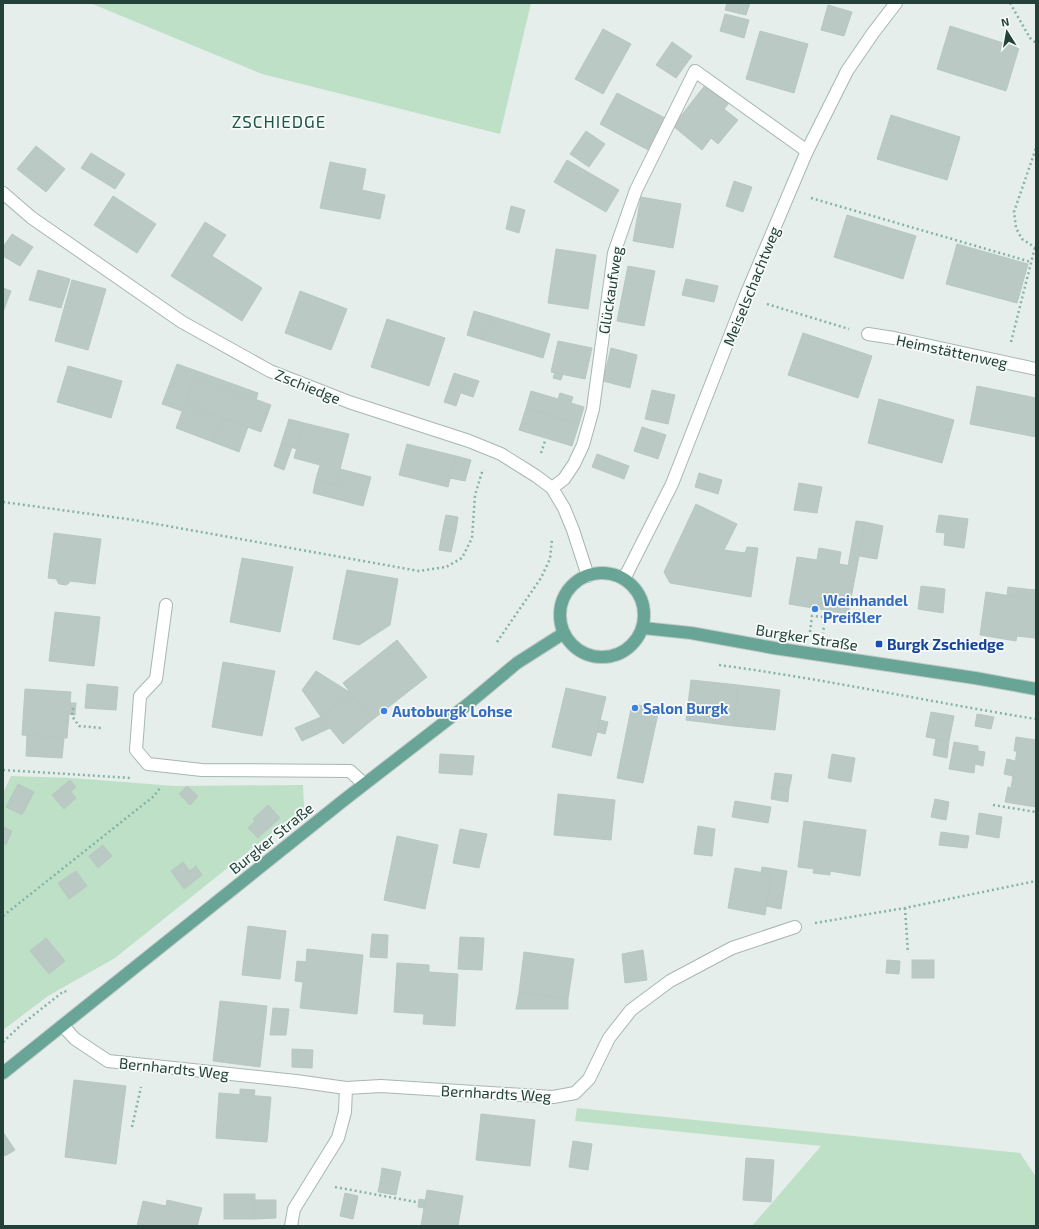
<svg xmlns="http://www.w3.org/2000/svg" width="1039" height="1229" font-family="'Exo 2',sans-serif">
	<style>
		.green { fill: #bee0c7 }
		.building { fill: #bac9c3; stroke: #b7c8c1 }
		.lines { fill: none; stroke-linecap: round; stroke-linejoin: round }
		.minor-casing { stroke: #a7b7b1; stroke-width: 14 }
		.major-casing { stroke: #c1cac8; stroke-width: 14 }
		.path { stroke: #85b3a4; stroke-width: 2.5; stroke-dasharray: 2 3; stroke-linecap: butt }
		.minor { stroke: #fff; stroke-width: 12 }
		.major { stroke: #68a596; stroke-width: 12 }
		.shop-dot { fill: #3f7fe0; stroke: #f6faf8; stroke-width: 1.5 }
		.transit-dot { fill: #1a4fb4; stroke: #f6faf8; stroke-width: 1.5 }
		.labels { text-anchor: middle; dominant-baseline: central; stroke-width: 3.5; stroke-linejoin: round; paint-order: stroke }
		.street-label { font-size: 15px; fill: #234139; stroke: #f6faf8 }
		.shop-label { font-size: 15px; font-weight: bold; fill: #366cbe; stroke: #f6faf8; text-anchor: start }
		.transit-label { font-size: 15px; font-weight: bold; fill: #164399; stroke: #f6faf8; text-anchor: start }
		.quarter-label { font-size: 17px; letter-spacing: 1px; fill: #1e5447; stroke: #f6faf8 }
	</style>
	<rect width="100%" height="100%" fill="#e5eeea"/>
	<g class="green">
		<path d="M 90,3 L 531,3 L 500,134 L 262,74 Z"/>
		<path d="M 11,776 L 72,778 L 175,786 L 303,785 L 304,807 L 115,958 L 48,996 L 3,1030 L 3,793 Z"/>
		<path d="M 577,1108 L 1020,1153 L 1036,1177 L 1036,1226 L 752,1226 L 821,1146 L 575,1121 Z"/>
	</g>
	<g class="building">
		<path d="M 727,3 L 750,3 L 746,15 L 725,10 Z"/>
		<path d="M 828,5 L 852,12 L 844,36 L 821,30 Z"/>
		<path d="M 725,14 L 749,20 L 744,38 L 720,31 Z"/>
		<path d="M 950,26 L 1019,48 L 1006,91 L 937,69 Z"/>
		<path d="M 603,29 L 631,44 L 603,94 L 575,79 Z"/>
		<path d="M 760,31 L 808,44 L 794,93 L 746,79 Z"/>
		<path d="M 672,42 L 692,56 L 676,78 L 656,65 Z"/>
		<path d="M 706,84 L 729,103 L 724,109 L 738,120 L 718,144 L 711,138 L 702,150 L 673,126 Z"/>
		<path d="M 617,93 L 665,118 L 648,150 L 600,124 Z"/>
		<path d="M 891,115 L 960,137 L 947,180 L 877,159 Z"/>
		<path d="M 586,131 L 605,144 L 589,167 L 570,154 Z"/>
		<path d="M 36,146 L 65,169 L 46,192 L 17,169 Z"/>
		<path d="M 91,153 L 125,174 L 115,189 L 81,168 Z"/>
		<path d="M 567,160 L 619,190 L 606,212 L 554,182 Z"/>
		<path d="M 330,162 L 366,169 L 362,190 L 385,195 L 380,219 L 320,208 Z"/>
		<path d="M 734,181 L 752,187 L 743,212 L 726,206 Z"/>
		<path d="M 113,196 L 156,224 L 137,253 L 94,225 Z"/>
		<path d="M 641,197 L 681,204 L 673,248 L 633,241 Z"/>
		<path d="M 511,206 L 525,210 L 519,233 L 506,229 Z"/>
		<path d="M 847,215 L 916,236 L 903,279 L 834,257 Z"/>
		<path d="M 205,222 L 226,235 L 212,256 L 262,288 L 242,321 L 171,276 Z"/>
		<path d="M 12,234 L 33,247 L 20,266 L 3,256 L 3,247 Z"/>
		<path d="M 957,244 L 1028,264 L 1017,303 L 946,284 Z"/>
		<path d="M 556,249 L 596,255 L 588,309 L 548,303 Z"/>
		<path d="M 628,266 L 655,271 L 644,326 L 617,321 Z"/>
		<path d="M 38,270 L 70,279 L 61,308 L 29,300 Z"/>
		<path d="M 686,279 L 718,286 L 714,302 L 682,295 Z"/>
		<path d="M 72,280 L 106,289 L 88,350 L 55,341 Z"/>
		<path d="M 3,288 L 11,291 L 3,312 Z"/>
		<path d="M 300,291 L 347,309 L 331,350 L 285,333 Z"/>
		<path d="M 474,311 L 491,316 L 483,340 L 467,335 Z"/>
		<path d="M 491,316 L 550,334 L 543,358 L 483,340 Z"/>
		<path d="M 387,319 L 445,338 L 429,386 L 371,367 Z"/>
		<path d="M 803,333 L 872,356 L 858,398 L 788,375 Z"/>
		<path d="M 558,341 L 592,348 L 585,379 L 551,372 Z"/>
		<path d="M 611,348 L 637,355 L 630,388 L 603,381 Z"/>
		<path d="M 177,364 L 197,371 L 182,411 L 162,404 Z"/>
		<path d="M 68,366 L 122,381 L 111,418 L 57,402 Z"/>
		<path d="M 197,371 L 258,393 L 256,400 L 195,377 Z"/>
		<path d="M 555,372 L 563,374 L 561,380 L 553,378 Z"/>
		<path d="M 454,373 L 466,377 L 456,406 L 444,402 Z"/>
		<path d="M 195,377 L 271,405 L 261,432 L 185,404 Z"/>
		<path d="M 466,377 L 479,381 L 473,397 L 461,393 Z"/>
		<path d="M 977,386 L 1036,398 L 1036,437 L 970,424 Z"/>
		<path d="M 652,390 L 675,395 L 668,424 L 645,419 Z"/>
		<path d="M 531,391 L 558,399 L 560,393 L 573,397 L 571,403 L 584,407 L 579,424 L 526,408 Z"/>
		<path d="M 879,399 L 954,420 L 942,463 L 868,443 Z"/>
		<path d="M 185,404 L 223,418 L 213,442 L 176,428 Z"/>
		<path d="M 526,408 L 579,424 L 572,446 L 519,430 Z"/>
		<path d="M 223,418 L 248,427 L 239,452 L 213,442 Z"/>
		<path d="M 289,419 L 304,423 L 297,449 L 281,444 Z"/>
		<path d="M 304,423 L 349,434 L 336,485 L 316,479 L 320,465 L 294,458 Z"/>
		<path d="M 642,427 L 666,435 L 658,459 L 634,451 Z"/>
		<path d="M 281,444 L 292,447 L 284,470 L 274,466 Z"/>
		<path d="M 407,444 L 456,456 L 448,487 L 399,475 Z"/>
		<path d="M 597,454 L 629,466 L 624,479 L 592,467 Z"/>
		<path d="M 456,456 L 471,460 L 465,481 L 450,478 Z"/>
		<path d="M 340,469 L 371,477 L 363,506 L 313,493 L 316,479 L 336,485 Z"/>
		<path d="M 699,473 L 722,480 L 718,494 L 695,487 Z"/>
		<path d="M 799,483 L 822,487 L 817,513 L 794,510 Z"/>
		<path d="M 696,504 L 737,524 L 724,550 L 745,553 L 747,547 L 758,548 L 751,597 L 670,583 L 664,572 Z"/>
		<path d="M 446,515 L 458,517 L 456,530 L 443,528 Z"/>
		<path d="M 939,515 L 968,519 L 964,548 L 944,545 L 945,533 L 936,532 Z"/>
		<path d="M 856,521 L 865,522 L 857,567 L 848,566 Z"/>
		<path d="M 865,522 L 883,526 L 877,559 L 859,556 Z"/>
		<path d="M 443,528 L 456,530 L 451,552 L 439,550 Z"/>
		<path d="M 54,533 L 101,539 L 95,584 L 70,581 L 69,583 L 66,585 L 59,584 L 57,581 L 57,579 L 48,578 Z"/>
		<path d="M 819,548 L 841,552 L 839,564 L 857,567 L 848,614 L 789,604 L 797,557 L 817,560 Z"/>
		<path d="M 242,558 L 293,567 L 280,632 L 230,622 Z"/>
		<path d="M 347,570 L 398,579 L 390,625 L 359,645 L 333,639 Z"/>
		<path d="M 921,586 L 945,589 L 943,613 L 918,609 Z"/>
		<path d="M 1008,587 L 1025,589 L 1024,598 L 1007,595 Z"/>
		<path d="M 1025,589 L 1036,590 L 1036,600 L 1024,598 Z"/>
		<path d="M 986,592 L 1036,600 L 1036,629 L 1035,638 L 1017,636 L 1016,641 L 980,635 Z"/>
		<path d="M 55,612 L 100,617 L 94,666 L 49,661 Z"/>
		<path d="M 397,640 L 427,677 L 372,720 L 343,683 Z"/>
		<path d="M 223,662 L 275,671 L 262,736 L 212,727 Z"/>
		<path d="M 316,671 L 351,693 L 321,717 L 302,690 Z"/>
		<path d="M 691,680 L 738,685 L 734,726 L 686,720 Z"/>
		<path d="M 87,684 L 118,687 L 116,710 L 85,708 Z"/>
		<path d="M 738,685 L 780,690 L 775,730 L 734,726 Z"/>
		<path d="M 566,688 L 606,697 L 591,756 L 552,747 Z"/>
		<path d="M 25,689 L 71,692 L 67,738 L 22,735 Z"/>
		<path d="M 351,693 L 372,720 L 343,744 L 321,717 Z"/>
		<path d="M 70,703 L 76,703 L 75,715 L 69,714 Z"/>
		<path d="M 638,705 L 659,709 L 643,783 L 617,778 L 631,709 Z"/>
		<path d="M 931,712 L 954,716 L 949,741 L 926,737 Z"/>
		<path d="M 977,714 L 994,717 L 991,729 L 975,726 Z"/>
		<path d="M 321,717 L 330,728 L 302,741 L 295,728 Z"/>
		<path d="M 600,720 L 608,722 L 605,734 L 597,732 Z"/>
		<path d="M 27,735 L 64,738 L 62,758 L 26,756 Z"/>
		<path d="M 1016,737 L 1036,740 L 1036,807 L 1005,802 L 1008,787 L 1011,788 L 1013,776 L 1017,751 L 1014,751 Z"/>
		<path d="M 936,739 L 949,741 L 947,758 L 933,755 Z"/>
		<path d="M 954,742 L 978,746 L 978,751 L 985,752 L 983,766 L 975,764 L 974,773 L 949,769 Z"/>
		<path d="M 440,754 L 474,756 L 472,775 L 439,773 Z"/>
		<path d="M 832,754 L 855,758 L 851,782 L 828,778 Z"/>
		<path d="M 1007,759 L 1015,761 L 1013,776 L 1004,774 Z"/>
		<path d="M 775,773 L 792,775 L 789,789 L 773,786 Z"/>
		<path d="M 70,780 L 76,787 L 71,792 L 76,798 L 64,809 L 52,795 Z"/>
		<path d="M 18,784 L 34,792 L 22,815 L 6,807 Z"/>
		<path d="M 187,786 L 198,796 L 190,805 L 179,794 Z"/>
		<path d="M 773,786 L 789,789 L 788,802 L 771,799 Z"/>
		<path d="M 558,794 L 615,800 L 611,840 L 554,835 Z"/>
		<path d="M 935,799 L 949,802 L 946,820 L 931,817 Z"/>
		<path d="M 735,801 L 771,807 L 768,823 L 732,817 Z"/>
		<path d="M 268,805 L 280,818 L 258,838 L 248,828 L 255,821 L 253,819 Z"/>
		<path d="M 979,813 L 1002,817 L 999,838 L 976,834 Z"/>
		<path d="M 804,821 L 866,830 L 860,876 L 830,871 L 830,875 L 813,873 L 814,869 L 798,867 Z"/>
		<path d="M 698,826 L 715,829 L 712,856 L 694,854 Z"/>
		<path d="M 3,827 L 12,831 L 6,845 L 3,843 Z"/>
		<path d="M 460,829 L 487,834 L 479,868 L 453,863 Z"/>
		<path d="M 941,832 L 969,836 L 967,848 L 939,845 Z"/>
		<path d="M 397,836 L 438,845 L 425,909 L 384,900 Z"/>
		<path d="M 103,845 L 112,856 L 98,868 L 89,856 Z"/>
		<path d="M 183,862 L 190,871 L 196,866 L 202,875 L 184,889 L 171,871 Z"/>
		<path d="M 762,867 L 787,871 L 781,909 L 766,906 L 771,874 L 761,873 Z"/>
		<path d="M 735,868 L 771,874 L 765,915 L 728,908 Z"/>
		<path d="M 76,871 L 87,886 L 69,899 L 58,883 Z"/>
		<path d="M 248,926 L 286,931 L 280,979 L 242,975 Z"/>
		<path d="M 372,934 L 388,935 L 387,958 L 370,957 Z"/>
		<path d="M 460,937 L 484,938 L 482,970 L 458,969 Z"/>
		<path d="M 46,938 L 65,961 L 49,974 L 30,951 Z"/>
		<path d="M 307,949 L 363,955 L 357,1014 L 300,1008 L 303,982 L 295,981 L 297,961 L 306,962 Z"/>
		<path d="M 643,950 L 647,980 L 625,983 L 622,954 Z"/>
		<path d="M 524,952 L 574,959 L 568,999 L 519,992 Z"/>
		<path d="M 887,960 L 900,961 L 899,974 L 886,973 Z"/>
		<rect x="912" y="960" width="22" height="18"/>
		<path d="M 397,963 L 429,965 L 429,972 L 458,974 L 455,1026 L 423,1024 L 424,1014 L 394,1012 Z"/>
		<path d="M 519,992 L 568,999 L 568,1009 L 516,1009 Z"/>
		<path d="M 220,1001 L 267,1006 L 260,1067 L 213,1061 Z"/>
		<path d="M 273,1008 L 289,1009 L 286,1035 L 270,1035 Z"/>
		<path d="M 292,1049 L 313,1050 L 312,1068 L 292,1067 Z"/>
		<path d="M 74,1080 L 126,1086 L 116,1164 L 65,1157 Z"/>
		<path d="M 240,1089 L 255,1090 L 254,1096 L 240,1094 Z"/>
		<path d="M 219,1093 L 271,1097 L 267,1142 L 216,1138 Z"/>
		<path d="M 481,1114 L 535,1120 L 530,1166 L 476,1160 Z"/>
		<path d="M 3,1132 L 15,1150 L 5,1156 L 3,1153 Z"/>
		<path d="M 573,1141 L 592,1144 L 588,1170 L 569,1167 Z"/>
		<path d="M 746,1158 L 774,1160 L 771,1202 L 743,1200 Z"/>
		<path d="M 382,1168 L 401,1172 L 398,1185 L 380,1182 Z"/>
		<path d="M 380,1182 L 398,1185 L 396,1195 L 378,1192 Z"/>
		<path d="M 427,1190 L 463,1196 L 458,1226 L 421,1226 Z"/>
		<path d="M 345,1193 L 358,1196 L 353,1219 L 340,1216 Z"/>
		<rect x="224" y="1194" width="31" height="25"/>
		<path d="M 419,1199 L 425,1200 L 424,1208 L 418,1207 Z"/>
		<path d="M 167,1200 L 202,1208 L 197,1226 L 137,1226 L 143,1201 L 166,1206 Z"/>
		<path d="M 254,1200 L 276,1200 L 276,1218 L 255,1219 Z"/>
	</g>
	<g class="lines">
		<g class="minor-casing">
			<g id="minor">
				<path d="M 3,193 L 32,218 L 182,322 L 270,371 L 349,402 L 469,441 L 501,454 L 536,476 L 552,488 L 564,508 L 573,530 L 588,576"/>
				<path d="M 868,334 L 894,338 L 1036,369"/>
				<path d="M 552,488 L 564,479 L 574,464 L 583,445 L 593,409 L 614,253 L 636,190 L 695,71 L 807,151"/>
				<path d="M 624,579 L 672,484 L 746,295 L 807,151 L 847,71 L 873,33 L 896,3"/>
				<path d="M 166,605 L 156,679 L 140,696 L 136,750 L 148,764 L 202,770 L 350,771 L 364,784"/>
				<path d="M 63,1026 L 75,1039 L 108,1061 L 296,1081 L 346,1088 L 381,1086 L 553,1097 L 575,1093 L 589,1079 L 609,1038 L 631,1010 L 670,981 L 732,948 L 795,927"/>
				<path d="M 291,1226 L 294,1209 L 338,1138 L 345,1112 L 346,1088"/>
			</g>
		</g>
		<g class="major-casing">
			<g id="major">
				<circle cx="602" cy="615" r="42"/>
				<path d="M 643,628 L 691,633 L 774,648 L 975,678 L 1036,689"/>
				<path d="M 3,1073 L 344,800 L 468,704 L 517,663 L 564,633"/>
			</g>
		</g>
		<g class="path">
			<path d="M 1010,3 L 1030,38 L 1036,43"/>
			<path d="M 811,198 L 1031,262"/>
			<path d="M 1036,248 L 1022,239 L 1016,228 L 1014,212 L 1036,148"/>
			<path d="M 767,304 L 849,329"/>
			<path d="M 1011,342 L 1035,247"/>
			<path d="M 541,453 L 545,441"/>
			<path d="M 3,502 L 134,520 L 419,571 L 446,567 L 462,558 L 472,538 L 475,495 L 483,469"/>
			<path d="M 810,632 L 812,616 L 825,617 L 823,633"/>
			<path d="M 497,642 L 541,578 L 550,559 L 552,539"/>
			<path d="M 719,665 C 825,679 930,702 1036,719"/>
			<path d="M 73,708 L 72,716 L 79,726 L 102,728"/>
			<path d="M 3,770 L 131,778"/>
			<path d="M 993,805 L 1036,812"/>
			<path d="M 905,908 L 908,953"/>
			<path d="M 3,916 L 154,796 L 160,788"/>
			<path d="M 815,923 L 905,908 L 1036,881"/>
			<path d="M 3,1042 L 21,1025 L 64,991 L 68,992"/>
			<path d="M 132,1127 L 141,1087"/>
			<path d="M 335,1187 L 416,1202"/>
		</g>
		<use href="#minor" class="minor"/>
		<use href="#major" class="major"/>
	</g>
	<g class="shop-dot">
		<circle cx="815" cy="609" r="4"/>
		<circle cx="635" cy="708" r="4"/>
		<circle cx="384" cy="711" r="4"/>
	</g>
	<rect class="transit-dot" x="875" y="640" width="8" height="8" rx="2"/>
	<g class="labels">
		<g class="street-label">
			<text transform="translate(751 286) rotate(-68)">Meiselschachtweg</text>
			<text transform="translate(610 290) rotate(-81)">Glückaufweg</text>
			<text transform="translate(952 351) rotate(12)">Heimstättenweg</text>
			<text transform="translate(308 386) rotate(22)">Zschiedge</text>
			<text transform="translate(807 637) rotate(9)">Burgker Straße</text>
			<text transform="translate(271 838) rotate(-39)">Burgker Straße</text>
			<text transform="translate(174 1068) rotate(6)">Bernhardts Weg</text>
			<text transform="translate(496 1093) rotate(3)">Bernhardts Weg</text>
		</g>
		<g class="shop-label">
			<text x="823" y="600">Weinhandel<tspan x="823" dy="17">Preißler</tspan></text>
			<text x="643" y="708">Salon Burgk</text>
			<text x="392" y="711">Autoburgk Lohse</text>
		</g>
		<g class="transit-label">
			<text x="887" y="644">Burgk Zschiedge</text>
		</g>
		<g class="quarter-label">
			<text x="279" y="121">ZSCHIEDGE</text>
		</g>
	</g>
	<rect width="1039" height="1229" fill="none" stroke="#234139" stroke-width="8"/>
	<g transform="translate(1007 32) rotate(349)" stroke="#f6faf8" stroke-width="3" paint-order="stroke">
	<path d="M0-3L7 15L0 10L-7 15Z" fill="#234139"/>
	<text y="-6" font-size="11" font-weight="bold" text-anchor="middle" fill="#234139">N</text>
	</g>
</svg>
